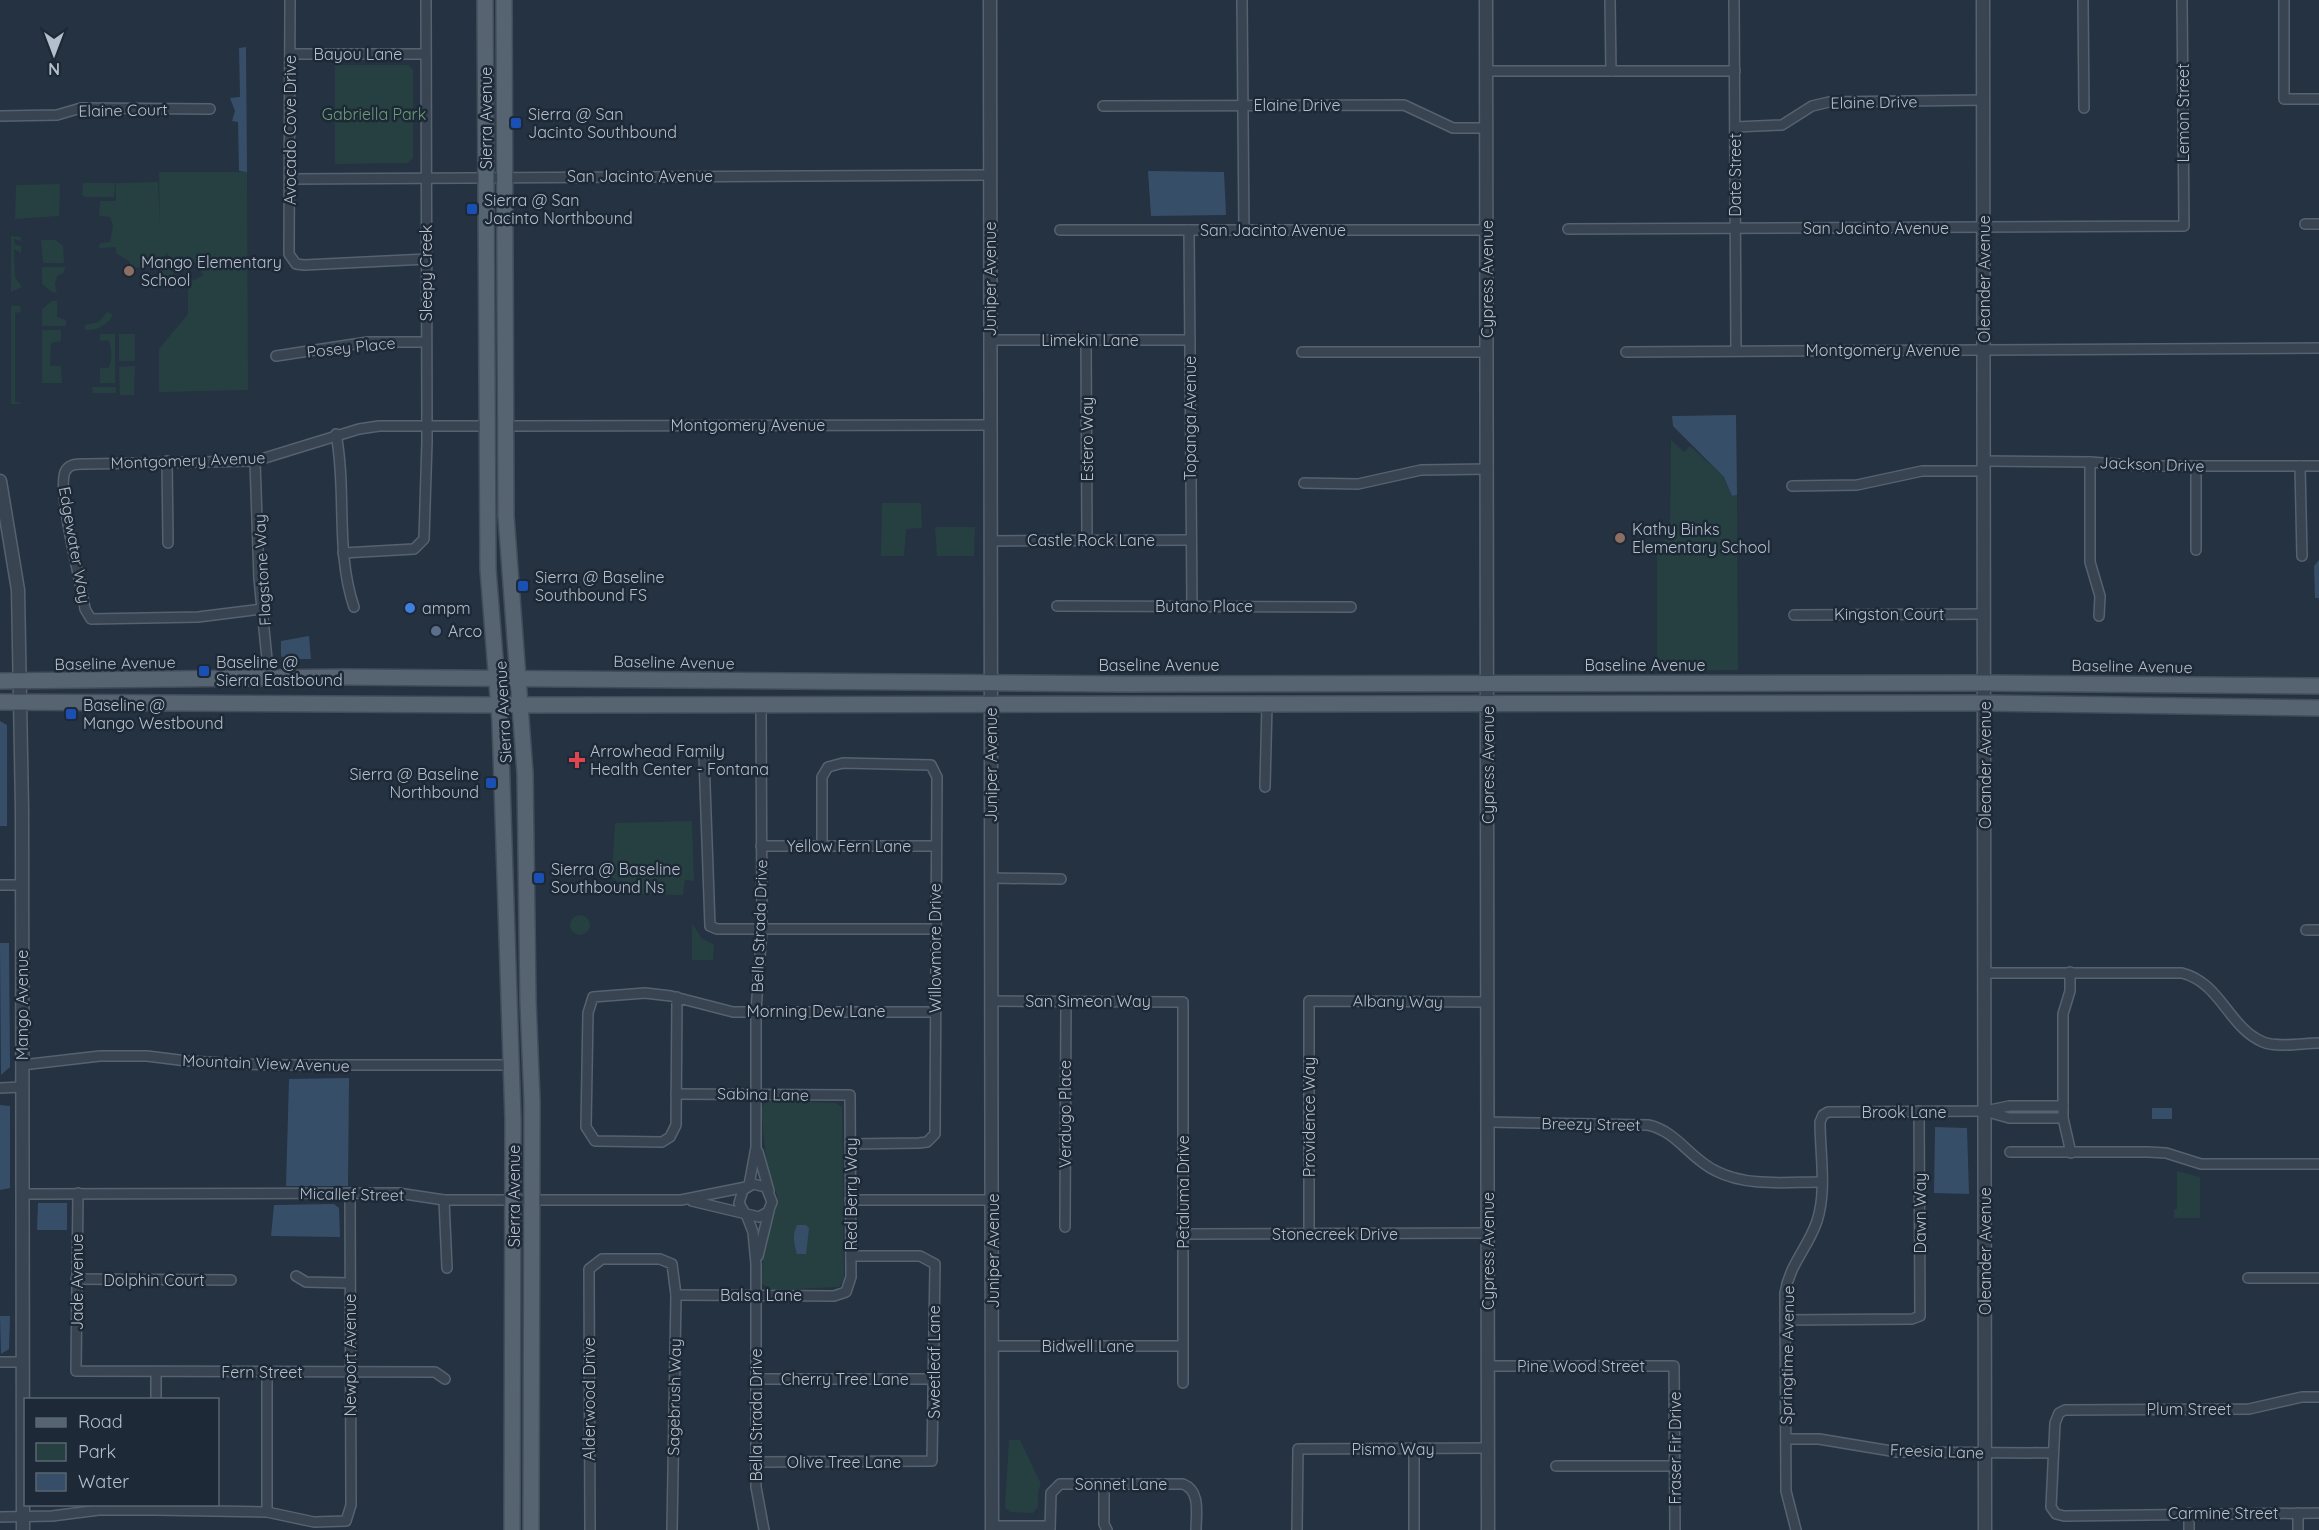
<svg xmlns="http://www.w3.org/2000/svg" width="2319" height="1530" font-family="Quicksand,sans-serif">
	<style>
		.green { fill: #264042 }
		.water { fill: #374e69 }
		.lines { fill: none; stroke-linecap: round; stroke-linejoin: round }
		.minor-casing { stroke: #56626e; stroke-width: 12 }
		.tertiary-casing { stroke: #56626e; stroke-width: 15 }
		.primary-casing { stroke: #424d5a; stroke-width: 18 }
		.minor { stroke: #384451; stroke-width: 9 }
		.tertiary { stroke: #384451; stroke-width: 12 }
		.primary { stroke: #566371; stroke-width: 15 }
		.transit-dot { fill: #1a4fb4; stroke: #1d2936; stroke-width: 2 }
		.education-dot { fill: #8d6e63; stroke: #1d2936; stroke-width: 2 }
		.shop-dot { fill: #3f7fe0; stroke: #1d2936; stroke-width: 2 }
		.service-dot { fill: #5c6f8a; stroke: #1d2936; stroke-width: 2 }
		.health-dot { fill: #e0444e; stroke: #1d2936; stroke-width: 2 }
		.labels { text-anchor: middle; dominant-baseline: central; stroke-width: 5; stroke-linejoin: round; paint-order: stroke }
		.street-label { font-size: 16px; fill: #b5bfcb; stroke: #1d2936 }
		.park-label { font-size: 16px; fill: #6b9d74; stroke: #1d2936 }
		.poi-label { font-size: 16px; fill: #b5bfcb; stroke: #1d2936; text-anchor: start }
	</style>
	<rect width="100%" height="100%" fill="#243241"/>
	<g class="green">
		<path d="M 335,65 L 408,65 L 413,70 L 413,158 L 408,163 L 335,164 Z"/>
		<path d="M 159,172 L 247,172 L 248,390 L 159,392 L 159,349 L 188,314 L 188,280 L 185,272 L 187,270 L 193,281 L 203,275 L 195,262 L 184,270 L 166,253 L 162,261 L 153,262 L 166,262 L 175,276 L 161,277 L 159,266 L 134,268 L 135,276 L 129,277 L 130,262 L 116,253 L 116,247 L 99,248 L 100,243 L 110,242 L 113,226 L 110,217 L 99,216 L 100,201 L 116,201 L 116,183 L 158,182 L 160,228 Z"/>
		<path d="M 83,183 L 115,183 L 114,197 L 85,197 L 82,195 Z"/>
		<path d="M 60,184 L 59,216 L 15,219 L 16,185 Z"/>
		<path d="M 11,236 L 21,237 L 21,241 L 14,239 L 15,245 L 21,246 L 21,253 L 14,249 L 15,277 L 22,287 L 11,292 Z"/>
		<path d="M 41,240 L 56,240 L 63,246 L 64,263 L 43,263 Z"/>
		<path d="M 42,267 L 65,267 L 64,273 L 57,276 L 55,285 L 57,292 L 53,293 L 42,284 Z"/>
		<path d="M 52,301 L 57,301 L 57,317 L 66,320 L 66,326 L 42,326 L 42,309 Z"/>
		<path d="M 11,306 L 20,306 L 21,312 L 15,313 L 15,401 L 22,404 L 11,404 Z"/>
		<path d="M 107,312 L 113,315 C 106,326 98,330 85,330 L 85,325 L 99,322 Z"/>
		<path d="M 42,330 L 61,330 L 61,341 L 51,343 L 50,366 L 61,366 L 62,383 L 42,383 Z"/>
		<path d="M 100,334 L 115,334 L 115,383 L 100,383 L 100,368 L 108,368 C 113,361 112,348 108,340 L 100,341 Z"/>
		<rect x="119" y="334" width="16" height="27"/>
		<path d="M 135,366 L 134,395 L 120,395 L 119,367 Z"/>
		<path d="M 92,387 L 116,387 L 116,393 L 93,393 Z"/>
		<path d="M 1671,440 L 1684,452 L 1690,446 L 1724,477 L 1732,496 L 1737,495 L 1738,670 L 1657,671 L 1657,548 L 1670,534 Z"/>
		<path d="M 882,503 L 921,503 L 922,528 L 906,529 L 904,556 L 881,556 Z"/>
		<path d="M 935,527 L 975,527 L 974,556 L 937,556 Z"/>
		<path d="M 692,821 L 694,881 L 685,880 L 683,895 L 630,894 L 612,877 L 615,823 Z"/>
		<circle cx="580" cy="925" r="10"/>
		<path d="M 692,923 L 702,939 L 714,944 L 713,960 L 692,960 Z"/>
		<path d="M 771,1101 L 835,1103 L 842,1107 L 844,1280 L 839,1287 L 772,1290 L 761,1283 L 764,1247 L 778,1198 L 767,1168 L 761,1109 L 764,1103 Z"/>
		<path d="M 2177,1171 L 2200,1177 L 2200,1218 L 2174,1218 L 2174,1210 L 2177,1209 Z"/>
		<path d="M 1009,1440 L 1020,1440 L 1041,1484 L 1038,1492 L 1038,1507 L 1033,1513 L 1010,1512 L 1005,1507 Z"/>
	</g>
	<g class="water">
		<path d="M 246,47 L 247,172 L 239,171 L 238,122 L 232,121 L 235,111 L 230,98 L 240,97 L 239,48 Z"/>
		<path d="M 1148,171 L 1224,172 L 1226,215 L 1151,216 Z"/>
		<path d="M 1736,415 L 1737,495 L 1732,496 L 1724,477 L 1673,426 L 1672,416 Z"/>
		<path d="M 2319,560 L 2319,598 L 2315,598 L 2314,566 Z"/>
		<path d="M 309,636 L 311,659 L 285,659 L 281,656 L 281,641 Z"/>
		<path d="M 0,721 L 7,725 L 7,826 L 0,826 Z"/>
		<path d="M 0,943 L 9,943 L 10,1067 L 1,1075 Z"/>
		<path d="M 349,1078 L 348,1186 L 286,1186 L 289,1079 Z"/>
		<path d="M 0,1105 L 10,1106 L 10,1188 L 0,1190 Z"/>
		<rect x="2152" y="1108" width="20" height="11"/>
		<path d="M 1935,1127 L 1967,1128 L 1969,1194 L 1934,1193 Z"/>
		<path d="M 38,1203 L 67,1203 L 67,1230 L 37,1230 Z"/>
		<path d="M 334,1204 L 339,1208 L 340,1237 L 271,1236 L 274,1205 Z"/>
		<path d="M 797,1225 L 806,1225 L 809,1228 L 806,1254 L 797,1254 C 794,1243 792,1235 797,1225 Z"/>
		<path d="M 0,1316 L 10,1316 L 9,1349 L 1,1354 Z"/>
	</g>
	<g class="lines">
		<g class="minor-casing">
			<g id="minor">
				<path d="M 290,0 L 289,254 L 296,264 L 304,265 L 427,259"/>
				<path d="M 1242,0 L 1244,229"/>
				<path d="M 1610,0 L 1611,71"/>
				<path d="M 1734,0 L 1736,351"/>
				<path d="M 2083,0 L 2084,108"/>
				<path d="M 2284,0 L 2284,99 L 2319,99"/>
				<path d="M 290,54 L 425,54"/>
				<path d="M 1486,71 L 1735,71"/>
				<path d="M 1103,106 L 1404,105 L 1453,128 L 1486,128"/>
				<path d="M 0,116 L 57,115 L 81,108 L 210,109"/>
				<path d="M 1735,127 L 1782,125 L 1812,106 L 1829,102 L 1984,100"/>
				<path d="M 291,179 L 989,175"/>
				<path d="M 2305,224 L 2319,224"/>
				<path d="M 1568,229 L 2184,226 L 2182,0"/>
				<path d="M 1060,230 L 1487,230"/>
				<path d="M 1189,230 L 1192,606"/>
				<path d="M 990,340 L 1190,340"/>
				<path d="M 1086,340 L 1087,539"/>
				<path d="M 1302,352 L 1487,352"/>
				<path d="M 1626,352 L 2319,348"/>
				<path d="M 276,356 L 368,342 L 426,342"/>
				<path d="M 506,426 L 990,425"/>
				<path d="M 336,434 C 347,491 335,551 354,607"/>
				<path d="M 167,461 L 168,543"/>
				<path d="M 255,461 L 259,579 L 269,679"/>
				<path d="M 1984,461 L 2090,462 L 2143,466 L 2319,466"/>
				<path d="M 2090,462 L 2090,562 L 2100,596 L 2099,616"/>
				<path d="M 2196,466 L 2196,550"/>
				<path d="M 2300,466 L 2302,556"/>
				<path d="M 1304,483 L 1358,484 L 1421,470 L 1488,469"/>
				<path d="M 1792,486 L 1857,485 L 1922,471 L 1984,471"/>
				<path d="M 990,541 L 1191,540"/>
				<path d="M 343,553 L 414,549 L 424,539 L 427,441 L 426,0"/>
				<path d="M 1057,606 L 1351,607"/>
				<path d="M 262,609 L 198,617 L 91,619 L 85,609 C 82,585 55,486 66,470 C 71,463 79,464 87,464 L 255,461 L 359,429 L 379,426 L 487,426"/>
				<path d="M 1794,615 L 1985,614"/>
				<path d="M 704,757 L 710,926 L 717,929 L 935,929"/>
				<path d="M 1265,787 L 1267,704"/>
				<path d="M 761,846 L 936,846"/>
				<path d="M 822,846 L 822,777 L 828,767 L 843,763 L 931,765 L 937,777 L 935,1134 L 927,1142 L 919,1143 L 850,1144"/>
				<path d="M 992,878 L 1061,879"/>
				<path d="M 0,885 L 22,885"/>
				<path d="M 2306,930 L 2319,930"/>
				<path d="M 2070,972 L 2070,991 L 2063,1014 L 2063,1118 L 2071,1153"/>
				<path d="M 1986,973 L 2182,973 C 2221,983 2228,1027 2263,1042 C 2277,1048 2303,1043 2319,1043"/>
				<path d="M 677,997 L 676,1125 L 670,1137 L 662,1142 L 595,1141 L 586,1127 L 588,1013 L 593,997 L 645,993 L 671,996 L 733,1012 L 935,1012"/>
				<path d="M 992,1001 L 1183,1002 L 1183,1383"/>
				<path d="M 22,1065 L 100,1056 L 147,1056 L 187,1061 L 267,1065 L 511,1065"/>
				<path d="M 0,1088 L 22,1087"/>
				<path d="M 1988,1112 L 2009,1118 L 2063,1118"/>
				<path d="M 1488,1122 L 1648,1125 C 1677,1131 1690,1159 1716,1171 C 1747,1187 1787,1182 1821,1182"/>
				<path d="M 758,1152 L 769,1191"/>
				<path d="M 2010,1152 L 2148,1152 L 2166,1153 L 2201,1164 L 2319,1164"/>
				<path d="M 749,1185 L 756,1147 L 756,1011 L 762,929 L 761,704"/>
				<path d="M 78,1193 L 76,1371 L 435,1372 L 445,1379"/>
				<path d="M 22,1194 L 398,1193 L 444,1200 L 681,1200 L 746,1187"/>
				<path d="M 444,1200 L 447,1268"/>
				<path d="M 850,1200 L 992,1200"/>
				<path d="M 692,1201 L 759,1217 L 768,1212 L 772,1202 L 766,1187 L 753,1184 L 743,1190 L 739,1203 L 744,1212"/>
				<path d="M 746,1214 L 753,1232 L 756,1264 L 756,1487 L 764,1530"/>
				<path d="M 1065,1227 L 1066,1000"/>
				<path d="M 1182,1234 L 1488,1233"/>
				<path d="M 1309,1234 L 1309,1001 L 1488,1002"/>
				<path d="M 758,1256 L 769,1211"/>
				<path d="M 296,1276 L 306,1282 L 350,1283"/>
				<path d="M 2248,1278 L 2319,1278"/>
				<path d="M 76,1279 L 231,1280"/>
				<path d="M 676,1295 L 834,1296 L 846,1292 L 851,1277 L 850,1095 L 676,1094"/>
				<path d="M 1785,1320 L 1912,1319 L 1920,1316 L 1919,1111"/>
				<path d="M 993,1346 L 1182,1346"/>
				<path d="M 0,1362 L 23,1362"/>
				<path d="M 1488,1366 L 1674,1366 L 1675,1530"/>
				<path d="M 756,1379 L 934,1379"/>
				<path d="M 2319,1397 L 2302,1397 L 2249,1409 L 2065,1410 L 2059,1413 L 2055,1423 L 2051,1507 L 2056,1514 L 2064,1516 L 2319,1513"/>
				<path d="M 156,1400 L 156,1372"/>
				<path d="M 1786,1439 L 1819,1439 L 1897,1452 L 2053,1453"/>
				<path d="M 756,1462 L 932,1461 L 935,1264 L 920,1256 L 851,1256"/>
				<path d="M 1556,1466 L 1675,1466"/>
				<path d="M 1104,1485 L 1104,1524 L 1107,1530"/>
				<path d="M 267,1512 L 267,1372"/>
				<path d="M 2189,1513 L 2189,1530"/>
				<path d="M 0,1517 L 52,1516 L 99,1510 L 155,1510 L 267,1512 L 314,1522 L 346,1521 L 351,1505 L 350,1193"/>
				<path d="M 992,1526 L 1050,1526"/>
				<path d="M 590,1530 L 589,1269 L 602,1259 L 660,1259 L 672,1264 L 676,1295 L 672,1530"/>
				<path d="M 1050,1530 L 1051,1493 L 1060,1484 L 1183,1484 C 1201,1491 1196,1514 1196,1530"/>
				<path d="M 1297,1530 L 1298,1449 L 1488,1448"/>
				<path d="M 1414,1530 L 1414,1449"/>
				<path d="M 1796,1530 L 1786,1491 L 1785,1293 C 1790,1263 1808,1248 1817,1221 C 1827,1191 1820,1153 1820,1122 L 1823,1115 L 1828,1112 L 1985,1111 L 2009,1106 L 2063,1106"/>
				<path d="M 2298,1530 L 2298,1513"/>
			</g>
		</g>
		<g class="tertiary-casing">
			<g id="tertiary">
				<path d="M 990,0 L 992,1530"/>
				<path d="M 1486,0 L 1488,1530"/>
				<path d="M 1983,0 L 1985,1530"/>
				<path d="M 0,481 L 18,590 L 22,809 L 23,1530"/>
			</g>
		</g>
		<g class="primary-casing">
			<g id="primary">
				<path d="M 485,0 L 488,569 L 500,722 L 513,1120 L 512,1530"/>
				<path d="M 504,0 L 506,516 L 525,773 L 528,1001 L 532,1101 L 531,1530"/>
				<path d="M 0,681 L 346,677 L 1120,684 L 1985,683 L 2319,686"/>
				<path d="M 0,702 L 498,705 L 1985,703 L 2319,708"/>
			</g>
		</g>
		<use href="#minor" class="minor"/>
		<use href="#tertiary" class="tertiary"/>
		<use href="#primary" class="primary"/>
	</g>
	<g class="transit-dot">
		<rect x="510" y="117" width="12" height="12" rx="3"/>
		<rect x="466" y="203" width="12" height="12" rx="3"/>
		<rect x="517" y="580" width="12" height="12" rx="3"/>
		<rect x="198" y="665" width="12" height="12" rx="3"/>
		<rect x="65" y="708" width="12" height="12" rx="3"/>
		<rect x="485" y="777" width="12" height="12" rx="3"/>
		<rect x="533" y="872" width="12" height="12" rx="3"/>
	</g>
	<g class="education-dot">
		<circle cx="129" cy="271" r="6"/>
		<circle cx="1620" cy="538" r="6"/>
	</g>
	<circle class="shop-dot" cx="410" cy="608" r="6"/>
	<circle class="service-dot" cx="436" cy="631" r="6"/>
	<path class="health-dot" d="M574 751h6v6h6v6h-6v6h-6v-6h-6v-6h6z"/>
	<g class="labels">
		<g class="street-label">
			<text x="358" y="54">Bayou Lane</text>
			<text transform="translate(1874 102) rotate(-1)">Elaine Drive</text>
			<text x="1297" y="105">Elaine Drive</text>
			<text transform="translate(123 110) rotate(-1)">Elaine Court</text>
			<text transform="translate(2183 113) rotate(-90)">Lemon Street</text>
			<text transform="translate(486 118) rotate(-90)">Sierra Avenue</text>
			<text transform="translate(290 130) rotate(-90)">Avocado Cove Drive</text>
			<text transform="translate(1735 175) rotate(-90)">Date Street</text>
			<text x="640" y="176">San Jacinto Avenue</text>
			<text x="1876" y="228">San Jacinto Avenue</text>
			<text x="1273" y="230">San Jacinto Avenue</text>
			<text transform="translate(426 273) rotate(-90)">Sleepy Creek</text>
			<text transform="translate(990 279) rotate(-90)">Juniper Avenue</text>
			<text transform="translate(1487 279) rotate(-90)">Cypress Avenue</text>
			<text transform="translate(1984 279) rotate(-90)">Oleander Avenue</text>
			<text x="1090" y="340">Limekin Lane</text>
			<text transform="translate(351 347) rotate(-6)">Posey Place</text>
			<text x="1883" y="350">Montgomery Avenue</text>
			<text transform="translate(1190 418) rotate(-90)">Topanga Avenue</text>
			<text x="748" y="425">Montgomery Avenue</text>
			<text transform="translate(1087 439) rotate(-90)">Estero Way</text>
			<text transform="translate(188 460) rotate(-2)">Montgomery Avenue</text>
			<text transform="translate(2152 464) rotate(2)">Jackson Drive</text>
			<text x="1091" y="540">Castle Rock Lane</text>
			<text transform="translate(75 545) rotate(80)">Edgewater Way</text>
			<text transform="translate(262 570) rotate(-93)">Flagstone Way</text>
			<text x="1204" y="606">Butano Place</text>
			<text x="1889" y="614">Kingston Court</text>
			<text transform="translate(674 662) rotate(1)">Baseline Avenue</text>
			<text transform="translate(115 663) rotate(-1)">Baseline Avenue</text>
			<text x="1159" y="665">Baseline Avenue</text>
			<text x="1645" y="665">Baseline Avenue</text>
			<text transform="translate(2132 666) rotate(1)">Baseline Avenue</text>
			<text transform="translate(503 712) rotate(-93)">Sierra Avenue</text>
			<text transform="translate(991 765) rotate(-90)">Juniper Avenue</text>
			<text transform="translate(1488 765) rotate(-90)">Cypress Avenue</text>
			<text transform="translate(1985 765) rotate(-90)">Oleander Avenue</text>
			<text x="849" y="846">Yellow Fern Lane</text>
			<text transform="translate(759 926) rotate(-88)">Bella Strada Drive</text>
			<text transform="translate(935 948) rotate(-90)">Willowmore Drive</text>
			<text x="1088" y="1001">San Simeon Way</text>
			<text transform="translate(1398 1001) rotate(1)">Albany Way</text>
			<text transform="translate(22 1005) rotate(-90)">Mango Avenue</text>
			<text x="816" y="1011">Morning Dew Lane</text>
			<text transform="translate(266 1063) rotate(2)">Mountain View Avenue</text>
			<text transform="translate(763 1094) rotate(1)">Sabina Lane</text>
			<text x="1904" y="1112">Brook Lane</text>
			<text transform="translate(1065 1114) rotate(-90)">Verdugo Place</text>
			<text transform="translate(1309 1117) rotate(-90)">Providence Way</text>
			<text transform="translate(1591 1124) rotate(1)">Breezy Street</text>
			<text transform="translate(1183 1192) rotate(-90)">Petaluma Drive</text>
			<text transform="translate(352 1194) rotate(1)">Micallef Street</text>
			<text transform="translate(851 1194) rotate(-90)">Red Berry Way</text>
			<text transform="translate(514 1196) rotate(-90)">Sierra Avenue</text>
			<text transform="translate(1920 1213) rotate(-90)">Dawn Way</text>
			<text x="1335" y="1234">Stonecreek Drive</text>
			<text transform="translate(993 1251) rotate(-90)">Juniper Avenue</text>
			<text transform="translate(1488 1251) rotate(-90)">Cypress Avenue</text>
			<text transform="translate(1985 1251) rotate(-90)">Oleander Avenue</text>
			<text x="154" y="1280">Dolphin Court</text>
			<text transform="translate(77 1282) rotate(-90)">Jade Avenue</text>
			<text x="761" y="1295">Balsa Lane</text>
			<text x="1088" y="1346">Bidwell Lane</text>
			<text transform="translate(350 1355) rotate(-90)">Newport Avenue</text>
			<text transform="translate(1787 1355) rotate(-89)">Springtime Avenue</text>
			<text transform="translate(934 1362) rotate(-90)">Sweetleaf Lane</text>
			<text x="1581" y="1366">Pine Wood Street</text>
			<text x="262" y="1372">Fern Street</text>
			<text x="845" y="1379">Cherry Tree Lane</text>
			<text transform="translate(674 1397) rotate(-89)">Sagebrush Way</text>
			<text transform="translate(589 1399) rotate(-90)">Alderwood Drive</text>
			<text x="2189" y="1409">Plum Street</text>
			<text transform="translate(756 1415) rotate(-90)">Bella Strada Drive</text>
			<text transform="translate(1675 1448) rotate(-90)">Fraser Fir Drive</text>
			<text x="1393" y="1449">Pismo Way</text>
			<text transform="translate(1937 1451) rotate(2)">Freesia Lane</text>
			<text x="844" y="1462">Olive Tree Lane</text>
			<text x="1121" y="1484">Sonnet Lane</text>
			<text x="2223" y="1513">Carmine Street</text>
		</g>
		<g class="park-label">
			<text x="374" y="114">Gabriella Park</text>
		</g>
		<g class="poi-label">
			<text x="528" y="114">Sierra @ San<tspan x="528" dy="18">Jacinto Southbound</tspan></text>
			<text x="484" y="200">Sierra @ San<tspan x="484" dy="18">Jacinto Northbound</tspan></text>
			<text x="141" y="262">Mango Elementary<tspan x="141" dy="18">School</tspan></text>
			<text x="1632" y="529">Kathy Binks<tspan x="1632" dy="18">Elementary School</tspan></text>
			<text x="535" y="577">Sierra @ Baseline<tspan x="535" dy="18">Southbound FS</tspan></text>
			<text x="422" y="608">ampm</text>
			<text x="448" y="631">Arco</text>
			<text x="216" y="662">Baseline @<tspan x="216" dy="18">Sierra Eastbound</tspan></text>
			<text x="83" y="705">Baseline @<tspan x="83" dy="18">Mango Westbound</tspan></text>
			<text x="590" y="751">Arrowhead Family<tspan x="590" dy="18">Health Center - Fontana</tspan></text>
			<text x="479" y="774" text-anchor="end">Sierra @ Baseline<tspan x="479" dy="18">Northbound</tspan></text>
			<text x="551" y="869">Sierra @ Baseline<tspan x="551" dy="18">Southbound Ns</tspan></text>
		</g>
	</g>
	<rect x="24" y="1398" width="195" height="108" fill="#1d2936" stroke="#5a6572" stroke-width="1.5"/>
	<rect x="36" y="1418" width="30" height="9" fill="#566371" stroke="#5a6572" stroke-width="1.5"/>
	<text x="78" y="1428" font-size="18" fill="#b5bfcb">Road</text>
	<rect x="36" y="1443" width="30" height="18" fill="#264042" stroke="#5a6572" stroke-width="1.5"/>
	<text x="78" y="1458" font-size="18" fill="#b5bfcb">Park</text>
	<rect x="36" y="1473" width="30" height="18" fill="#374e69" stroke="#5a6572" stroke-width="1.5"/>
	<text x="78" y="1488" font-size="18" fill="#b5bfcb">Water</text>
	<g transform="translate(54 54) rotate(180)" stroke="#1d2936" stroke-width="4.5" paint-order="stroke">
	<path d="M0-4.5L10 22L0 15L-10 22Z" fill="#b5bfcb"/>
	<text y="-9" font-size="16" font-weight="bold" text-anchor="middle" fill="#b5bfcb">N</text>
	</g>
</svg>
